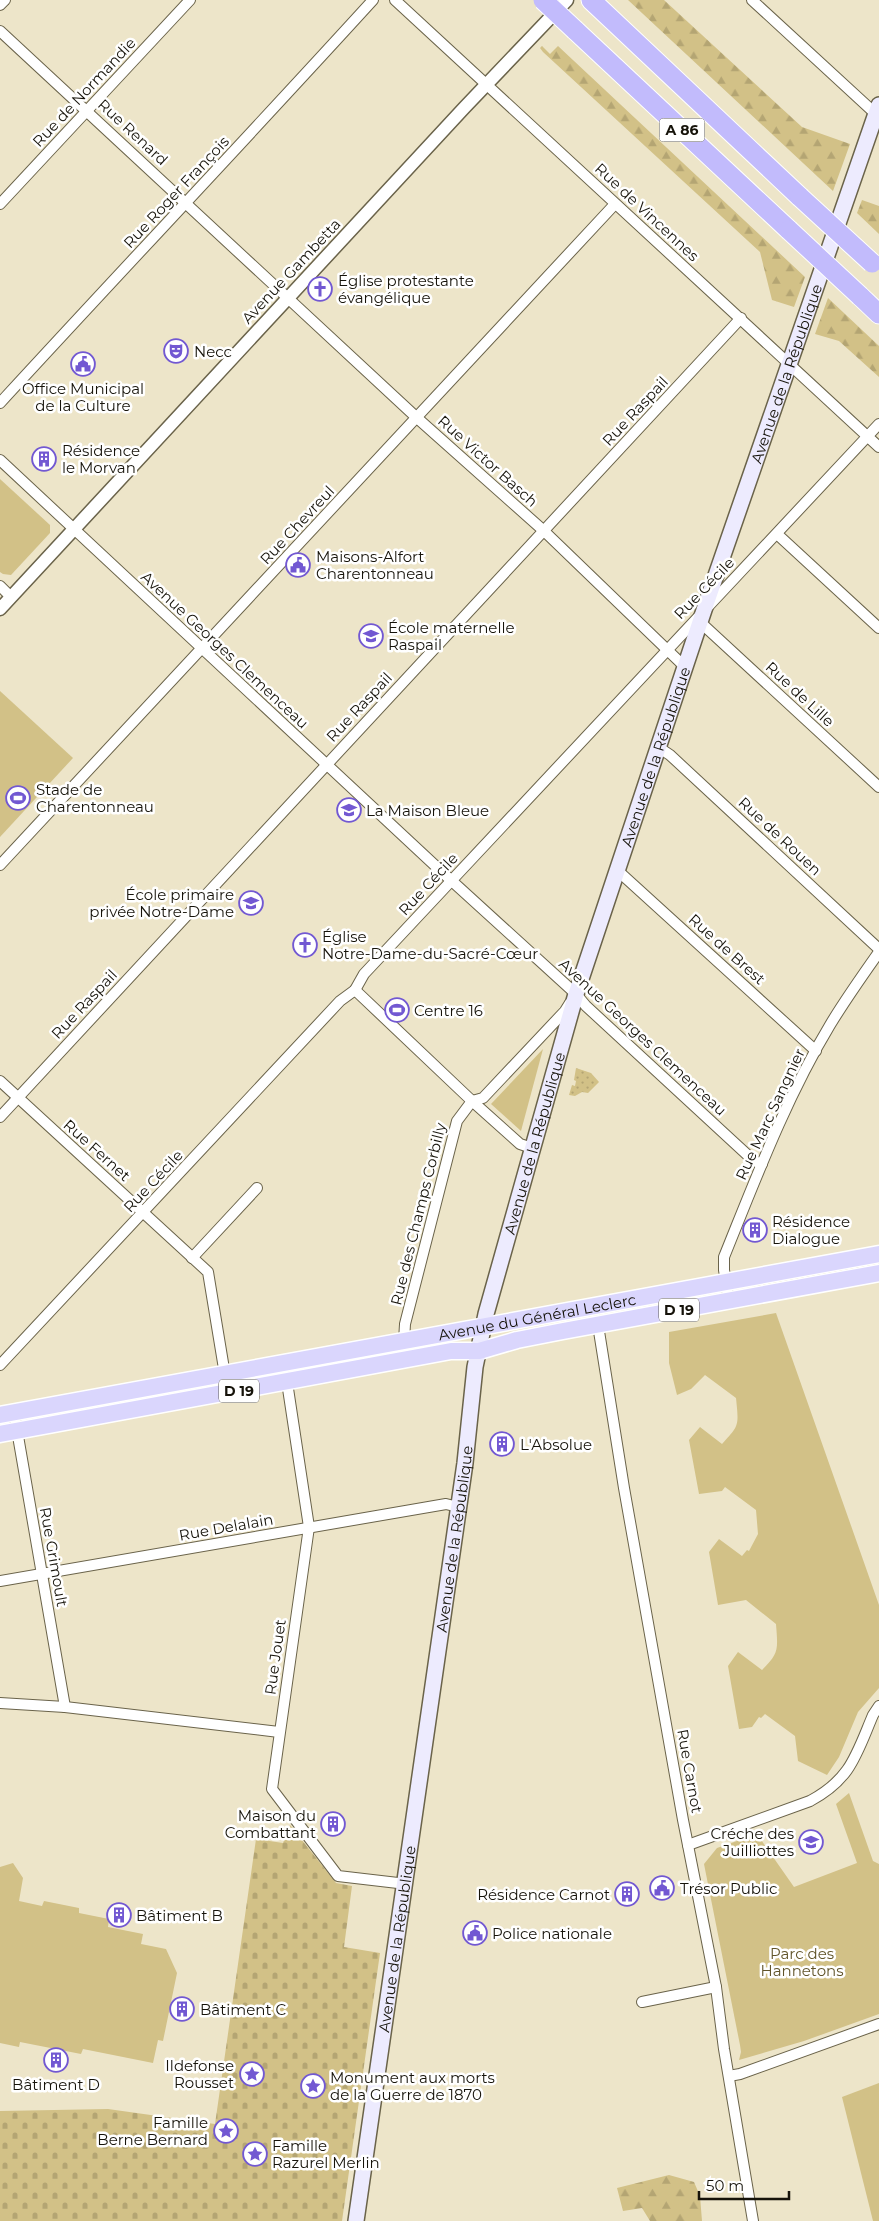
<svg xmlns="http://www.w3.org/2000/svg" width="879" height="2221" font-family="Montserrat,sans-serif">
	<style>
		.grass { fill: url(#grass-dots) }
		.forest { fill: url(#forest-firs) }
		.cemetery { fill: url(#cemetery-stones) }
		.green { fill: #d2c187 }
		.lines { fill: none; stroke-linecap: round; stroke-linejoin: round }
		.minor-casing { stroke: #6a634a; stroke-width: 12 }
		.tertiary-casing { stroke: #6a634a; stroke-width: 15 }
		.secondary-casing { stroke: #6a634a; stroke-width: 18 }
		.primary-casing { stroke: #fff; stroke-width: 19 }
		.motorway-casing { stroke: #fff; stroke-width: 21 }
		.minor { stroke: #fff; stroke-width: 10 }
		.tertiary { stroke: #fff; stroke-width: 12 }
		.secondary { stroke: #edebfe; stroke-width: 15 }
		.primary { stroke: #dad6fd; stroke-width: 16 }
		.motorway { stroke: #c2bbfc; stroke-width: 19 }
		.motorway-bridge-casing { stroke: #fff; stroke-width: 21; stroke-linecap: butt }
		.motorway-bridge { stroke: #c2bbfc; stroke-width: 19 }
		.labels { text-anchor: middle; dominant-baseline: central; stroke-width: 5; stroke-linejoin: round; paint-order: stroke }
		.shield { fill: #fff; stroke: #5c5a54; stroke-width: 1 }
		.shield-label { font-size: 14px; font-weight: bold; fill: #16130a }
		.street-label { font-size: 15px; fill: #16130a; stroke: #fff }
		.poi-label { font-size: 15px; fill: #16130a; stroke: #fff; text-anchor: start }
		.park-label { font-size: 15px; fill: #615429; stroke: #fff }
	</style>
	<defs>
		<pattern id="grass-dots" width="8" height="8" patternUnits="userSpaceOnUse" patternTransform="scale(1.25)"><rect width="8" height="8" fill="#d2c187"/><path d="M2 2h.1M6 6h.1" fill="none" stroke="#b4a573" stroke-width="1.8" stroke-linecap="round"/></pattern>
		<pattern id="forest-firs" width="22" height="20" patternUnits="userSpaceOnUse" patternTransform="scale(1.25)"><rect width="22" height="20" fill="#d2c187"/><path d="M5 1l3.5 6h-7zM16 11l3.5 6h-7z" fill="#b4a573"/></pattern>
		<pattern id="cemetery-stones" width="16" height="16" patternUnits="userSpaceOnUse" patternTransform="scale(1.25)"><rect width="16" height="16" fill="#d2c187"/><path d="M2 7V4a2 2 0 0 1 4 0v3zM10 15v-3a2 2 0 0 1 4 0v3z" fill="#b4a573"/></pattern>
	</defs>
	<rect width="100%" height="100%" fill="#ede5c9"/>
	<g class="grass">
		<path d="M 576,1068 L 591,1073 L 599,1082 L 588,1093 L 582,1092 L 575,1096 L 569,1095 L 572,1085 L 575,1086 L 576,1081 L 574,1080 Z"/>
		<path d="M 879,1260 L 879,1267 L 755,1290 L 754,1283 Z"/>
	</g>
	<g class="forest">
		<path d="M 628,0 L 664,0 L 802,127 L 850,144 L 833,191 Z"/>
		<path d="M 542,46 L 550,54 L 558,46 L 805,277 L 794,307 L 772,300 L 760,252 L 543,52 L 540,48 Z"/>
		<path d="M 862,200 L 879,206 L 879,234 L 857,213 Z"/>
		<path d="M 828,298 L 879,346 L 879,377 L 839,341 L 815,334 Z"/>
		<path d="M 669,2175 L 694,2182 L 700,2196 L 702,2221 L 650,2221 L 642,2208 L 623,2211 L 617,2188 Z"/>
	</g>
	<path class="cemetery" d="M 290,1825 L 336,1883 L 352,1886 L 344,1947 L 380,1953 L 342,2221 L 0,2221 L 0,2111 L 108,2109 L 215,2124 L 256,1839 L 283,1843 Z"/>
	<g class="green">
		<path d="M 0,479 L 50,525 L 50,533 L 11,575 L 3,574 L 0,572 Z"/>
		<path d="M 0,691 L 73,758 L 0,837 Z"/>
		<path d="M 543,1049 L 521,1131 L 491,1104 Z"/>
		<path d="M 776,1313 L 879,1605 L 879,1688 L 858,1712 L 839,1757 L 827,1775 L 798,1761 L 795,1736 L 765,1714 L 761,1718 L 759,1717 L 752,1727 L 739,1729 L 728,1666 L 738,1652 L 762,1670 C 779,1653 778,1650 776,1624 L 746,1600 L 718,1605 L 709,1552 L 719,1539 L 742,1556 L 747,1550 L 749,1551 L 758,1534 L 756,1510 L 725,1487 L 722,1491 L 699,1494 L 689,1440 L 700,1427 L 722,1444 C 739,1425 739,1427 736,1398 L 705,1375 L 691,1389 L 677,1395 L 669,1363 L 669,1332 Z"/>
		<path d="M 849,1793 L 873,1861 L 879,1864 L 879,2014 L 804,2041 L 739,2060 L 741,2052 L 740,2045 L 704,1864 L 717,1848 L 757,1834 L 794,1887 L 857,1863 L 836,1804 Z"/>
		<path d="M 13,1863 L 23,1878 L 19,1901 L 42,1906 L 44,1901 L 79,1908 L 79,1913 L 109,1919 L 108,1927 L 143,1934 L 141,1944 L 166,1949 L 177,1973 L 163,2041 L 158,2040 L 153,2063 L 83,2049 L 81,2054 L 20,2042 L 19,2047 L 0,2043 L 0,1867 Z"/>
		<path d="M 879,2083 L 879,2221 L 873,2221 L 842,2097 Z"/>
	</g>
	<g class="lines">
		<g class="minor-casing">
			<g id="minor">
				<path d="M 395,0 L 879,447"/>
				<path d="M 752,0 L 878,116"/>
				<path d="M 0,5 L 5,0"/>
				<path d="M 0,31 L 416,417 L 544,531 L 685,667"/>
				<path d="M 0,204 L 190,0"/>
				<path d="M 0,403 C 124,268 250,135 373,0"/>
				<path d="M 0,460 L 442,872 L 576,994 L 586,1006 L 754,1161 L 762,1164"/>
				<path d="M 777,534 L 879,628"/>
				<path d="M 0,586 L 11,597"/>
				<path d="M 700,622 L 879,787"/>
				<path d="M 658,747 L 670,755 L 879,949"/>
				<path d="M 0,865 L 615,204"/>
				<path d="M 617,870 L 816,1051"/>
				<path d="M 355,990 L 472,1101 L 520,1144 L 532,1148"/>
				<path d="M 0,1081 L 208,1272 L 228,1393"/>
				<path d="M 0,1117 L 741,318"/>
				<path d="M 192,1258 L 257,1188"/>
				<path d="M 729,1301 L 724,1270 L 724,1257 C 756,1178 786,1098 830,1025 C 845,1000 862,976 879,952"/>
				<path d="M 598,1325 L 624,1488 L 683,1820 L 716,1987 L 724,2049 L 753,2221"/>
				<path d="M 404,1341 L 405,1324 L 457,1121 L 472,1101 L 483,1098 L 565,1011 L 570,1003"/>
				<path d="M 304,1360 L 287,1382 L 309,1527 L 272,1789 L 338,1876 L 398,1883 L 405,1888"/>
				<path d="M 0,1365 L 340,1001 L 355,990 L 364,974 L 879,424"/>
				<path d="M 14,1413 L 65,1707"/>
				<path d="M 0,1581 L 446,1504 L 458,1507"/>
				<path d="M 0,1703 L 65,1707 L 279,1732"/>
				<path d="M 688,1845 L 810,1801 C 851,1779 856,1755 873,1715 L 879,1706"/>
				<path d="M 642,2002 L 716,1987"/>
				<path d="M 729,2076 L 740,2074 L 879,2024"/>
			</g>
		</g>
		<g class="tertiary-casing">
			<path id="tertiary" d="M 0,609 L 464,108 L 567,0"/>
		</g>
		<g class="secondary-casing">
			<g id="secondary">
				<path id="s1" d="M 356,2221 L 465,1463 L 475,1367 L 486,1314 L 576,994 L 704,610 L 879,105"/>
			</g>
		</g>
		<g class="primary-casing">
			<g id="primary">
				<path id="s2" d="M 0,1415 L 879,1254"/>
				<path d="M 0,1434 L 451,1351 L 479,1351 L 517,1340 L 563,1331 L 879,1273"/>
			</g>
		</g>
		<g class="motorway-casing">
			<g id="motorway">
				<path d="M 591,0 L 800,197"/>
				<path d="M 575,30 L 789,230"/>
				<path d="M 860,296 L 879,314"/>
			</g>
		</g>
		<use href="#minor" class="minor"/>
		<use href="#tertiary" class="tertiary"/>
		<use href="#secondary" class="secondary"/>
		<use href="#primary" class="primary"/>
		<use href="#motorway" class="motorway"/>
		<g class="motorway-bridge-casing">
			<g id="motorway-bridge">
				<path d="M 543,0 L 575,30"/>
				<path d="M 800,197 L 872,263"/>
				<path d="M 789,230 L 860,296"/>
			</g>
		</g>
		<use href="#motorway-bridge" class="motorway-bridge"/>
	</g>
	<defs>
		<g id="church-ring" transform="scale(1.25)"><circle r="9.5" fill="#fff" stroke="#7258d2" stroke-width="1.5"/><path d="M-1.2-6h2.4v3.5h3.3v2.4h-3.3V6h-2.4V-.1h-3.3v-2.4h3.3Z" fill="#7258d2"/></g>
		<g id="theatre-ring" transform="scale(1.25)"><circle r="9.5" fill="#fff" stroke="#7258d2" stroke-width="1.5"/><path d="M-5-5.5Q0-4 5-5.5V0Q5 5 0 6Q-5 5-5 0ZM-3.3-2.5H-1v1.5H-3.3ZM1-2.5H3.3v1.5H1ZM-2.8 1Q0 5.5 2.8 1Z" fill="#7258d2"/></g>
		<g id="civic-ring" transform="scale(1.25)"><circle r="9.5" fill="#fff" stroke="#7258d2" stroke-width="1.5"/><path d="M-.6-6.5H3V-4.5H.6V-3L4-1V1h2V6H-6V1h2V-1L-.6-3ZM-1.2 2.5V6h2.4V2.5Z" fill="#7258d2"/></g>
		<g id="building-ring" transform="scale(1.25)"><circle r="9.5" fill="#fff" stroke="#7258d2" stroke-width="1.5"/><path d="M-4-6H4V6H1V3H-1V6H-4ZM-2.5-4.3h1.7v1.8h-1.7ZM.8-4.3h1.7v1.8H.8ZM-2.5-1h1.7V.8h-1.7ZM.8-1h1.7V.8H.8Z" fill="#7258d2"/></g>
		<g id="school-ring" transform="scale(1.25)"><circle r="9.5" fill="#fff" stroke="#7258d2" stroke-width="1.5"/><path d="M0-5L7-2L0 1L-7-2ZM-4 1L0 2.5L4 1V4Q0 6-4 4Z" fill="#7258d2"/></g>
		<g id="stadium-ring" transform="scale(1.25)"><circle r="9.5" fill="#fff" stroke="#7258d2" stroke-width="1.5"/><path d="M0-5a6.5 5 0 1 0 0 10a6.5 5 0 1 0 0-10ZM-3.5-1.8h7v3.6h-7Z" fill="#7258d2"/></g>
		<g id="sight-ring" transform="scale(1.25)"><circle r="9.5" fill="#fff" stroke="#7258d2" stroke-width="1.5"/><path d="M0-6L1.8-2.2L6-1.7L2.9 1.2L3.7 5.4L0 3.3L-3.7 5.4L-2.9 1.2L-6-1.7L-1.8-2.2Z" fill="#7258d2"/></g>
	</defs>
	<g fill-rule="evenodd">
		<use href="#church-ring" x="320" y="289"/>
		<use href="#theatre-ring" x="176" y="351"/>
		<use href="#civic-ring" x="83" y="364"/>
		<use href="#building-ring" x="44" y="459"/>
		<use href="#civic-ring" x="298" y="565"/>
		<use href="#school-ring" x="371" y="636"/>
		<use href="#stadium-ring" x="18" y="798"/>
		<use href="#school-ring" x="349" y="810"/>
		<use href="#school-ring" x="251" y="903"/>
		<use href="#church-ring" x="305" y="945"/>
		<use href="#stadium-ring" x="397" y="1010"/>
		<use href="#building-ring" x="755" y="1230"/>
		<use href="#building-ring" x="502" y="1444"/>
		<use href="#building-ring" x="333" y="1824"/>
		<use href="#school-ring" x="811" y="1842"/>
		<use href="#civic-ring" x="662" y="1888"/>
		<use href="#building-ring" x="627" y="1894"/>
		<use href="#building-ring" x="119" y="1915"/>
		<use href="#civic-ring" x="475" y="1933"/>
		<use href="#building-ring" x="182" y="2009"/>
		<use href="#building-ring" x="56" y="2060"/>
		<use href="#sight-ring" x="252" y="2074"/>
		<use href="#sight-ring" x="313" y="2086"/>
		<use href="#sight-ring" x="226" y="2131"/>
		<use href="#sight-ring" x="255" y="2154"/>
	</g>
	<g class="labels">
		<g class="shield">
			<rect x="659.5" y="118.5" width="45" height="23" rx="4"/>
			<rect x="659" y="1298.5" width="40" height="23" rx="4"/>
			<rect x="219" y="1379.5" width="40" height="23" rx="4"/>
		</g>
		<g class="shield-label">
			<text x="682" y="130">A 86</text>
			<text x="679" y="1310">D 19</text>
			<text x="239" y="1391">D 19</text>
		</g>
		<g class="street-label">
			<text transform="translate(84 92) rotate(-47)">Rue de Normandie</text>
			<text transform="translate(133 132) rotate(43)">Rue Renard</text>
			<text transform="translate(176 192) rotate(-47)">Rue Roger François</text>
			<text transform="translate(647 212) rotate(43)">Rue de Vincennes</text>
			<text transform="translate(291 271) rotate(-47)">Avenue Gambetta</text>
			<text stroke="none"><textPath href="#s1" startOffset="1904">Avenue de la République</textPath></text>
			<text transform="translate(635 411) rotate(-47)">Rue Raspail</text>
			<text transform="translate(488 461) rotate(42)">Rue Victor Basch</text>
			<text transform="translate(297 525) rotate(-47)">Rue Chevreul</text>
			<text transform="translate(704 588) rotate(-46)">Rue Cécile</text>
			<text transform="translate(225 650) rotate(43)">Avenue Georges Clemenceau</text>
			<text transform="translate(800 694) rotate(43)">Rue de Lille</text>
			<text transform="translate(359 707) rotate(-47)">Rue Raspail</text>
			<text stroke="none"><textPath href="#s1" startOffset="1499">Avenue de la République</textPath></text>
			<text transform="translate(780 836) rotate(43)">Rue de Rouen</text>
			<text transform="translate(428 884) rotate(-47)">Rue Cécile</text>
			<text transform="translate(727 949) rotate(42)">Rue de Brest</text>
			<text transform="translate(84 1004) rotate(-47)">Rue Raspail</text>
			<text transform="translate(643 1037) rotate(43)">Avenue Georges Clemenceau</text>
			<text transform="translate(770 1114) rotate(-65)">Rue Marc Sangnier</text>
			<text stroke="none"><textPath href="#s1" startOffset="1094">Avenue de la République</textPath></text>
			<text transform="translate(97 1150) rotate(42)">Rue Fernet</text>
			<text transform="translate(153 1181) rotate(-47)">Rue Cécile</text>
			<text transform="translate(418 1214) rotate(-76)">Rue des Champs Corbilly</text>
			<text stroke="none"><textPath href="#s2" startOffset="546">Avenue du Général Leclerc</textPath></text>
			<text transform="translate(226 1527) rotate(-10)">Rue Delalain</text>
			<text stroke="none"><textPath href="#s1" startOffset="689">Avenue de la République</textPath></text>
			<text transform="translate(54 1557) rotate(80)">Rue Grimoult</text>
			<text transform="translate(275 1657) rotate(-82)">Rue Jouet</text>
			<text transform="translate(690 1771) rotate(80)">Rue Carnot</text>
			<text stroke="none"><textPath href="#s1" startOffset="285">Avenue de la République</textPath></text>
		</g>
		<g class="poi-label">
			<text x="338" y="280">Église protestante<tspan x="338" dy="17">évangélique</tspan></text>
			<text x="194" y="351">Necc</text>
			<text x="83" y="388" text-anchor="middle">Office Municipal<tspan x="83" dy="17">de la Culture</tspan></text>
			<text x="62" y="450">Résidence<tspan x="62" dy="17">le Morvan</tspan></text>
			<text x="316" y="556">Maisons-Alfort<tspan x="316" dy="17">Charentonneau</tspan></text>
			<text x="388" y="627">École maternelle<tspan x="388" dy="17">Raspail</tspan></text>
			<text x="36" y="789">Stade de<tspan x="36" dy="17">Charentonneau</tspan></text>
			<text x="366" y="810">La Maison Bleue</text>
			<text x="234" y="894" text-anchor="end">École primaire<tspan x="234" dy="17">privée Notre-Dame</tspan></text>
			<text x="322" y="936">Église<tspan x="322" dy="17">Notre-Dame-du-Sacré-Cœur</tspan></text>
			<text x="414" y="1010">Centre 16</text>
			<text x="772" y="1221">Résidence<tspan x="772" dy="17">Dialogue</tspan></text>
			<text x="520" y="1444">L'Absolue</text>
			<text x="316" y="1815" text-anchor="end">Maison du<tspan x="316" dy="17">Combattant</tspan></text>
			<text x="794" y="1833" text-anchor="end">Créche des<tspan x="794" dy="17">Juilliottes</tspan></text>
			<text x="680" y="1888">Trésor Public</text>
			<text x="610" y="1894" text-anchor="end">Résidence Carnot</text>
			<text x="136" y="1915">Bâtiment B</text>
			<text x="492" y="1933">Police nationale</text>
			<text x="200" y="2009">Bâtiment C</text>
			<text x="234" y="2065" text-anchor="end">Ildefonse<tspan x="234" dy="17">Rousset</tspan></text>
			<text x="330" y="2077">Monument aux morts<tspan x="330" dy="17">de la Guerre de 1870</tspan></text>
			<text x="56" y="2084" text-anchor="middle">Bâtiment D</text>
			<text x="208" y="2122" text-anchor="end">Famille<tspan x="208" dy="17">Berne Bernard</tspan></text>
			<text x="272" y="2145">Famille<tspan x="272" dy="17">Razurel Merlin</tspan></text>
		</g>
		<g class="park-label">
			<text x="802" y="1953">Parc des<tspan x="802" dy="17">Hannetons</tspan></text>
		</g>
	</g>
	<path d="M699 2191v8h90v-8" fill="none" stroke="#16130a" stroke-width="2.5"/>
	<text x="706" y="2191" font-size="15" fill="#16130a" stroke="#ffffff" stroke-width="4" paint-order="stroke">50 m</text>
</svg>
